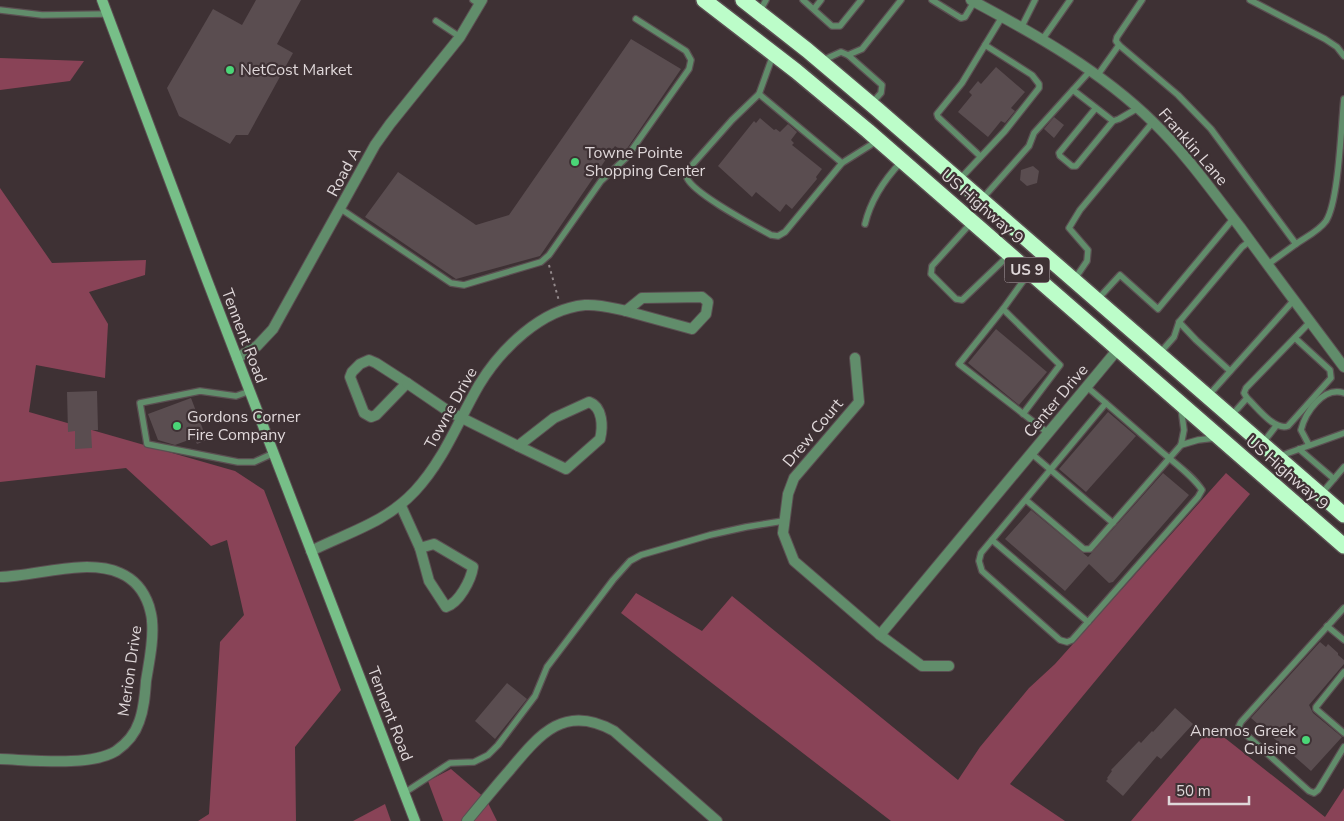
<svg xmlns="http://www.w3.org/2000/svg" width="1344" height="821" font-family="'Nunito Sans',sans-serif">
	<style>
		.forest { fill: #894357 }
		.building { fill: #5a4d50 }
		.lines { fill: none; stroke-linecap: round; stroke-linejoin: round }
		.lane-casing { stroke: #5b4f52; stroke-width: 8 }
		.street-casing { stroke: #5b4f52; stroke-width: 12 }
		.secondary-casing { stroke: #5b4f52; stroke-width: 12 }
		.highway-casing { stroke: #5b4f52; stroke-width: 18 }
		.path { stroke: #93898b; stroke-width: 2; stroke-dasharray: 2.5 4; stroke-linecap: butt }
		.lane { stroke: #618d6b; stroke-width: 5.5 }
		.street { stroke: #618d6b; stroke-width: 10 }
		.secondary { stroke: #77bf88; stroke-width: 10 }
		.highway { stroke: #bcfdc9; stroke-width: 15 }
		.poi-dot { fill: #4ad677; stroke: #3e3134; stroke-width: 2 }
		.labels { text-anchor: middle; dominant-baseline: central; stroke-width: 4.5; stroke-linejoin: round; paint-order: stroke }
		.shield { fill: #3e3134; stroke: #afa5a8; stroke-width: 1 }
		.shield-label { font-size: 15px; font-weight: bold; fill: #dfd7d9 }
		.poi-label { font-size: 16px; fill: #dfd7d9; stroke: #3e3134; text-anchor: start }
		.street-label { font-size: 16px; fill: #dfd7d9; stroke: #3e3134 }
	</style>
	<rect width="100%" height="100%" fill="#3e3134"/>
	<g class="forest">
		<path d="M 0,58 L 84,61 L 70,81 L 0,90 Z"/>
		<path d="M 0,188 L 52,263 L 146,260 L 145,275 L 89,292 L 108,324 L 105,378 L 36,365 L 29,412 L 235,471 L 264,490 L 341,690 L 295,747 L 296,821 L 198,821 L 209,814 L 220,642 L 244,615 L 227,540 L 211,546 L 126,468 L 0,482 Z"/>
		<path d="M 1226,473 L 1250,494 L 1010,784 L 1065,821 L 891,821 L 621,613 L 636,593 L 702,631 L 732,596 L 958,780 L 980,747 L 1029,688 L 1055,664 Z"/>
		<path d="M 1211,727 L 1325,817 L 1344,788 L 1344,821 L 1131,821 Z"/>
		<path d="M 451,769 L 486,799 L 497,821 L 443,821 L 428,781 Z"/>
		<path d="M 385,804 L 391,821 L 353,821 Z"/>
	</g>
	<g class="building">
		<path d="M 256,0 L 301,0 L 277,44 L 293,53 L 248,135 L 236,135 L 230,144 L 179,116 L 167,88 L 213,9 L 242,25 Z"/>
		<path d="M 631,39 L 681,69 L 624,153 L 615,146 L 540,256 L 456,279 L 365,217 L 398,172 L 476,225 L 509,215 Z"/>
		<path d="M 996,67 L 1025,92 L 1011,108 L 1015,111 L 1005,123 L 1001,121 L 988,137 L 958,112 L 972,95 L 969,92 L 978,81 L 981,84 Z"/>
		<path d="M 1054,117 L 1064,125 L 1054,138 L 1044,129 Z"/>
		<path d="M 760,118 L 774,130 L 776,129 L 780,132 L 788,124 L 797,132 L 791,140 L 794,143 L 792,145 L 822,169 L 816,177 L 817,179 L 792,209 L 786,204 L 780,212 L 756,192 L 752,197 L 718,166 L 754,121 L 756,123 Z"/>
		<path d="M 1033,166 L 1039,171 L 1037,183 L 1027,186 L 1020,180 L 1021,170 Z"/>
		<path d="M 996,329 L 1047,372 L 1019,405 L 968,363 Z"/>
		<path d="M 97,391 L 98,430 L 91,430 L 92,448 L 75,449 L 75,431 L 68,432 L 67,392 Z"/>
		<path d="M 191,398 L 207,440 L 197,444 L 194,438 L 175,445 L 158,440 L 148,414 Z"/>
		<path d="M 1108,412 L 1136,436 L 1086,492 L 1059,469 Z"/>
		<path d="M 1163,473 L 1189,495 L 1113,582 L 1109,583 L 1089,564 L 1065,591 L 1005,539 L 1031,510 L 1088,557 Z"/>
		<path d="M 1320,642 L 1326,647 L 1328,644 L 1338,653 L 1338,655 L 1344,660 L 1344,664 L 1309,705 L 1313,713 L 1342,737 L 1311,771 L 1251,718 Z"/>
		<path d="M 507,683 L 527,699 L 495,739 L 475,721 Z"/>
		<path d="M 1175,708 L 1193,724 L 1161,759 L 1157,756 L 1123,796 L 1106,781 L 1108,779 L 1107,778 L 1112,771 L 1111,770 L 1139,741 L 1141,743 L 1152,731 L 1153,732 Z"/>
	</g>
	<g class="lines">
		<g class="lane-casing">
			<g id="lane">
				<path d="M 473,0 L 479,4"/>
				<path d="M 803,0 L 832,26 L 840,26 L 861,0"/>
				<path d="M 932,0 L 961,18 L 965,17 L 974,2"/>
				<path d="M 1250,0 L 1325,39 L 1337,47 L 1344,56"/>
				<path d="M 814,9 L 821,0"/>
				<path d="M 0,10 L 42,15 L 107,14"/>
				<path d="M 760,11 L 766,0"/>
				<path d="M 436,21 L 460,37"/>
				<path d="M 1021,28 L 1035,0"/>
				<path d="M 1042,40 L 1070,0"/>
				<path d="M 1119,45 L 1116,41 L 1117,37 L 1142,0"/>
				<path d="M 773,55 L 759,94 L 732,120 L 693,164 L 687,178 C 694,194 753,225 771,235 L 778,236 L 785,232 L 842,163 L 877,141"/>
				<path d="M 848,55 L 862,49 L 901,0"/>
				<path d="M 821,61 L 841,52 L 848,55 L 882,85 L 881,93 L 871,104"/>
				<path d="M 1097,76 L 1119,45 L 1178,95 L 1211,129 L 1296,244 L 1267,265"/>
				<path d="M 1073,90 L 1113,121 L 1119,119 L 1138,108"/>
				<path d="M 759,94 L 842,163"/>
				<path d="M 1095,109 L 1059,153 L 1060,156 L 1072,166 L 1076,166 L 1113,121"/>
				<path d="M 980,156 L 938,117 L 937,114 L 962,83 L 985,45"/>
				<path d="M 959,180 L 1005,131 L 1039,88 L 1039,84 L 1032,75 L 985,45 L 1002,17"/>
				<path d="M 982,199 L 1029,146 L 1034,133 L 1090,71"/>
				<path d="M 341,209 L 451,283 L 464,285 L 541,262 L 549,255 L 601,181 L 626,158 L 689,69 L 691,60 L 686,51 L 636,19"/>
				<path d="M 971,223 L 932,266 L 931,274 L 956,299 L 962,300 L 1008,256"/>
				<path d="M 865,224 C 871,199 884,180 901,162"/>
				<path d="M 1296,244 C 1306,237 1319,231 1326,221 C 1339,201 1341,125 1344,99"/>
				<path d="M 1074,280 L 1087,261 L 1088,250 L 1069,228 L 1080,210 L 1153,122"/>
				<path d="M 1097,300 L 1120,275 L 1158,309 L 1233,219"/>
				<path d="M 1003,309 L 959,364 L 1048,433"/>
				<path d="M 1179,322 L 1196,340 L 1230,371"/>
				<path d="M 1159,354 L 1174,337 L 1179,322 L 1242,247 L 1250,241"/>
				<path d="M 1087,387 C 1113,409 1138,431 1163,453 C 1176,464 1193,476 1202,490 L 1198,497 L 1072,640 L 1067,642 L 1060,640 L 982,571 L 979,561 L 981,553 L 1106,403"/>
				<path d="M 250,391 L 236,396 L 200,391 L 140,403 L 147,444 L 238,462 L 254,462 L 274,453"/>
				<path d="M 1208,396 L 1294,300"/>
				<path d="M 1247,398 L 1244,393 L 1246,388 L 1310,322"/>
				<path d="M 1023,414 L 1060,365 L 1003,309 L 1029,273"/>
				<path d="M 1232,415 L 1247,398 C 1257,407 1274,431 1288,426 L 1331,378 L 1330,370 L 1295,338"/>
				<path d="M 1262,444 L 1276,426"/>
				<path d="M 1181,445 L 1198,440 L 1215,438"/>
				<path d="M 1309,445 L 1301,430 C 1305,413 1323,386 1344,393"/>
				<path d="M 1299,449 L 1334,479"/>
				<path d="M 1032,454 L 1113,523"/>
				<path d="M 1280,456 L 1344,433"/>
				<path d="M 1322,493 L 1344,467"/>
				<path d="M 1026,500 L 1084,549 L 1090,549 L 1181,445 L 1184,430 L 1181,408"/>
				<path d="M 992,540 L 1088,622"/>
				<path d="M 1344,608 L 1241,722 L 1239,726 L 1241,730 L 1309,791 L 1314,793 L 1318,790 L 1344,747"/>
				<path d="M 1327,626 L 1344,640"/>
				<path d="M 1344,672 L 1316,707 L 1316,709 L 1344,733"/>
				<path d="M 404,793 L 450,763 L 474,762 L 488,755 L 498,745 L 535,696 L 547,667 L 613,580 L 630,561 L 641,555 L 710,535 L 746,527 L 783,521"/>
			</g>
		</g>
		<g class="street-casing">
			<g id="street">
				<path d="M 971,0 C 1035,34 1101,71 1153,122 C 1186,154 1212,191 1240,227 C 1274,274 1309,320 1344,367"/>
				<path d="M 702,297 L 708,302 L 706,314 L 692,329 L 626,311 L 642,298 Z"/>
				<path d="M 237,358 L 257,346 L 273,329 L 375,145 L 390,124 L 460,37 L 482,0"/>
				<path d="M 855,358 L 859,402 L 794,478 L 788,494 L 783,533 L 794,561 L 880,635 L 922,666 L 949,666"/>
				<path d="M 369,360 L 376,363 L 407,383 L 376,415 L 371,417 L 364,413 L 350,377 L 352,372 L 360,364 Z"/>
				<path d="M 407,383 L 448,411 L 518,446"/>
				<path d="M 589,402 C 603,407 603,427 600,439 L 566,469 L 518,446 L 554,418 Z"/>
				<path d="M 401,506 L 420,548"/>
				<path d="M 434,544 L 473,567 C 471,580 459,603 446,607 L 429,581 L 420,548 Z"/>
				<path d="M 311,551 C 349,532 385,523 415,491 C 444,460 458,421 479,385 C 501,349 541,309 585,305 C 599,304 612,308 626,311"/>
				<path d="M 0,577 C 37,576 86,558 120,573 C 134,579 144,591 149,606 C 150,610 152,616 152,621 C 154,640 149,662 146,681 C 145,695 144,709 139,722 C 135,734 126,744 116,751 C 90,767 31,760 0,759"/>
				<path d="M 880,635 L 1118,349"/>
				<path d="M 467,821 C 481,804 495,787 509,771 C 539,735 564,703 614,731 L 717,821"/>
			</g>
		</g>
		<g class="secondary-casing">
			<path id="secondary" d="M 102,0 L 207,280 L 415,821"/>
		</g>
		<g class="highway-casing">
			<g id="highway">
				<path d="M 704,0 L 796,71 L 868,131 L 1344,546"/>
				<path d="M 743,0 L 807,50 L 878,110 L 1344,515"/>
			</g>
		</g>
		<path class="path" d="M 549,265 L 559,301"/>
		<use href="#lane" class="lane"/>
		<use href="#street" class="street"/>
		<use href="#secondary" class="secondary"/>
		<use href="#highway" class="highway"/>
	</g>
	<g class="poi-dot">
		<circle cx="230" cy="70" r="5"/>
		<circle cx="575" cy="162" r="5"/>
		<circle cx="177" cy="426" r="5"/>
		<circle cx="1306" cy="740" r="5"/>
	</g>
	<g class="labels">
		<rect class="shield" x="1004.5" y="257.5" width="45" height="25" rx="4"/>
		<g class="shield-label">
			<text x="1027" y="270">US 9</text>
		</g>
		<g class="poi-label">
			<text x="240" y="70">NetCost Market</text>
			<text x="585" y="153">Towne Pointe<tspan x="585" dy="18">Shopping Center</tspan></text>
			<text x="187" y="417">Gordons Corner<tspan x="187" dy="18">Fire Company</tspan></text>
			<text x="1296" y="731" text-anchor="end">Anemos Greek<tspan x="1296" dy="18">Cuisine</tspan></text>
		</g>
		<g class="street-label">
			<text transform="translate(1193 147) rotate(49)">Franklin Lane</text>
			<text transform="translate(344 172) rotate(-62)">Road A</text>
			<text transform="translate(982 207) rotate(41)">US Highway 9</text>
			<text transform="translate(244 336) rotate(69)">Tennent Road</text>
			<text transform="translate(1056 401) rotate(-50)">Center Drive</text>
			<text transform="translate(451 408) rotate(-61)">Towne Drive</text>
			<text transform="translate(813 433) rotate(-50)">Drew Court</text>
			<text transform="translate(1287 473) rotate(41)">US Highway 9</text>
			<text transform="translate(130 671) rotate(-82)">Merion Drive</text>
			<text transform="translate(390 714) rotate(69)">Tennent Road</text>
		</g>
	</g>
	<path d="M1169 796v8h80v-8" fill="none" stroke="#dfd7d9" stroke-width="2.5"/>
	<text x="1176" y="796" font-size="15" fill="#dfd7d9" stroke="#3e3134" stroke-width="4" paint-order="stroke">50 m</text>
</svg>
